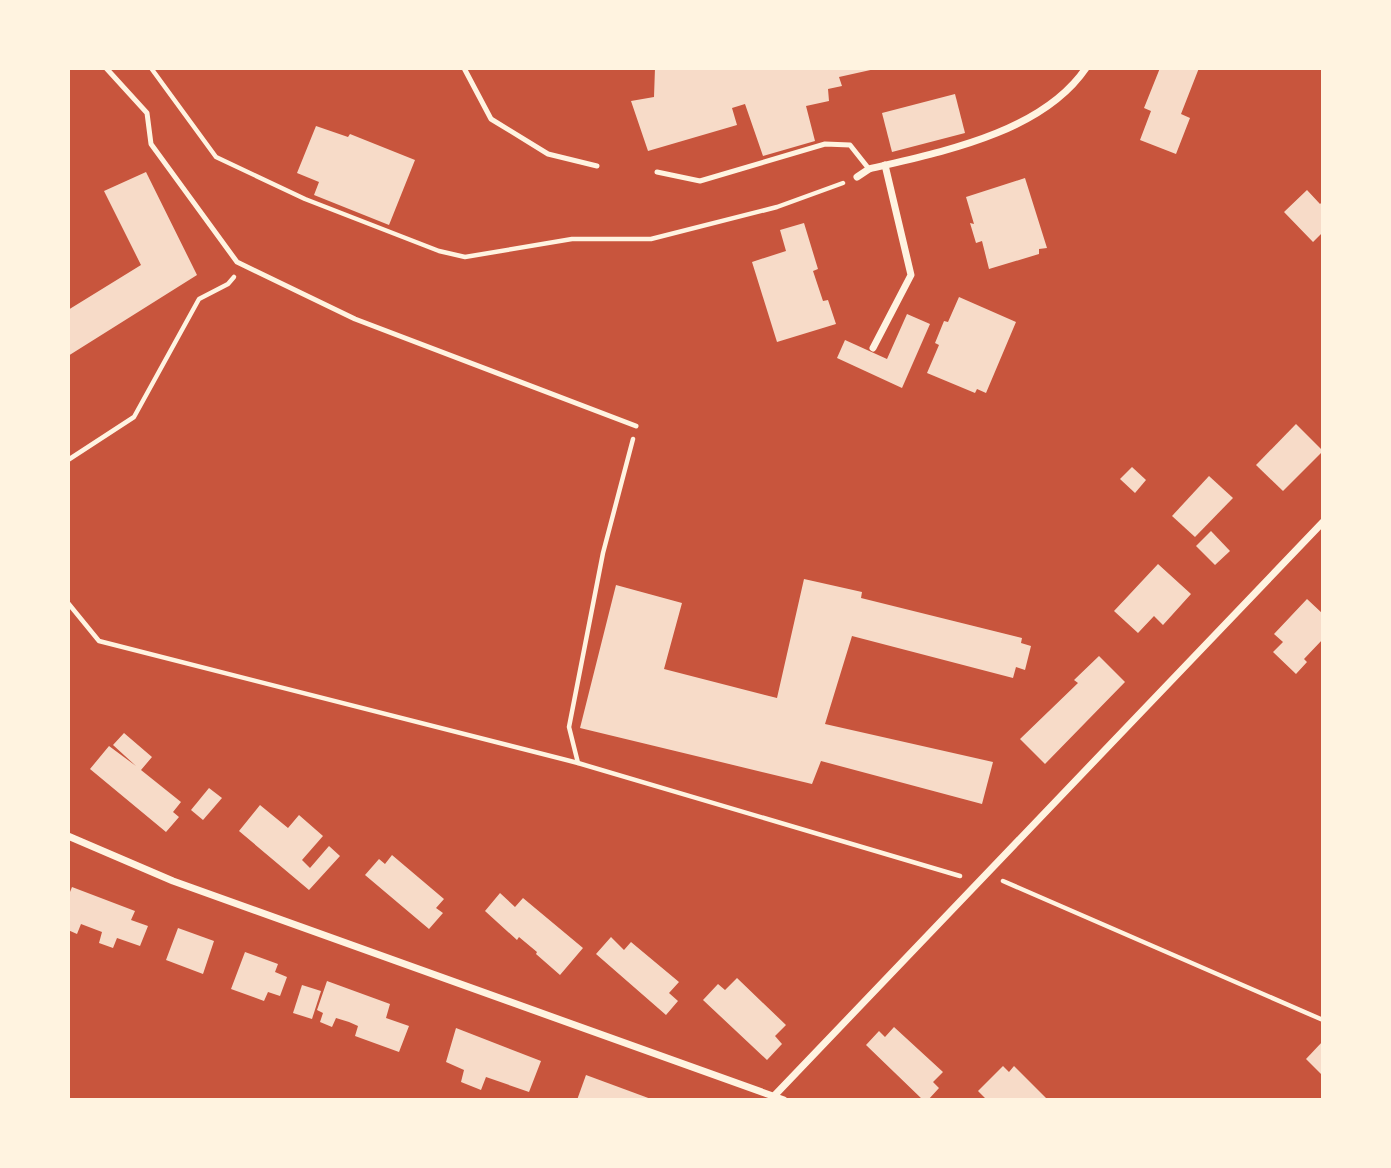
<svg xmlns="http://www.w3.org/2000/svg" width="1391" height="1168" font-family="'Work Sans',sans-serif">
	<style>
		.building { fill: #f7dbc8 }
		.lines { fill: none; stroke-linecap: round; stroke-linejoin: round }
		.path { stroke: #fff3e0; stroke-width: 4.5 }
		.service { stroke: #fff3e0; stroke-width: 5 }
		.minor { stroke: #fff3e0; stroke-width: 7 }
	</style>
	<rect width="100%" height="100%" fill="#c8553d"/>
	<g class="building">
		<path d="M 655,68 L 875,68 L 875,69 L 839,77 L 842,86 L 828,89 L 829,101 L 806,106 L 815,141 L 763,156 L 745,104 L 732,108 L 737,125 L 648,151 L 631,101 L 654,97 Z"/>
		<path d="M 1160,68 L 1199,68 L 1181,114 L 1190,118 L 1176,154 L 1140,140 L 1151,111 L 1144,108 Z"/>
		<path d="M 955,94 L 965,133 L 892,152 L 882,113 Z"/>
		<path d="M 316,126 L 348,137 L 350,134 L 415,160 L 389,225 L 314,195 L 319,182 L 297,173 Z"/>
		<path d="M 146,172 L 197,275 L 68,356 L 68,310 L 141,265 L 104,191 Z"/>
		<path d="M 1025,178 L 1047,248 L 1039,249 L 1039,254 L 989,269 L 982,241 L 976,243 L 970,223 L 974,224 L 966,197 Z"/>
		<path d="M 1307,190 L 1320,204 L 1323,201 L 1323,232 L 1313,242 L 1284,212 Z"/>
		<path d="M 804,223 L 818,269 L 813,271 L 823,301 L 828,300 L 836,324 L 777,342 L 752,262 L 786,251 L 780,230 Z"/>
		<path d="M 959,297 L 1016,322 L 986,393 L 977,389 L 975,393 L 927,373 L 939,345 L 935,343 L 944,321 L 948,322 Z"/>
		<path d="M 907,314 L 930,324 L 902,388 L 837,358 L 845,340 L 887,359 Z"/>
		<path d="M 1296,424 L 1323,451 L 1283,491 L 1256,465 Z"/>
		<path d="M 1132,467 L 1146,480 L 1135,493 L 1120,479 Z"/>
		<path d="M 1209,476 L 1233,498 L 1195,537 L 1172,516 Z"/>
		<path d="M 1211,531 L 1230,551 L 1215,565 L 1196,546 Z"/>
		<path d="M 1158,564 L 1191,594 L 1163,625 L 1154,616 L 1138,633 L 1114,611 Z"/>
		<path d="M 804,579 L 862,592 L 861,598 L 1022,638 L 1021,643 L 1031,646 L 1025,670 L 1016,667 L 1013,678 L 852,636 L 825,724 L 993,762 L 982,804 L 821,761 L 812,784 L 580,728 L 616,585 L 682,603 L 664,669 L 777,698 Z"/>
		<path d="M 1307,599 L 1323,614 L 1323,639 L 1304,659 L 1307,662 L 1296,674 L 1273,652 L 1283,642 L 1274,634 Z"/>
		<path d="M 1099,656 L 1125,682 L 1045,764 L 1020,739 L 1078,683 L 1074,680 Z"/>
		<path d="M 124,733 L 152,757 L 141,770 L 181,802 L 173,812 L 179,817 L 166,832 L 90,769 L 109,746 L 136,766 L 113,745 Z"/>
		<path d="M 209,788 L 222,798 L 203,820 L 191,810 Z"/>
		<path d="M 260,805 L 288,828 L 299,815 L 323,836 L 302,860 L 310,868 L 329,846 L 340,856 L 309,890 L 239,831 Z"/>
		<path d="M 392,855 L 444,899 L 436,908 L 443,913 L 429,929 L 365,875 L 379,859 L 385,864 Z"/>
		<path d="M 72,887 L 135,911 L 131,920 L 148,926 L 140,946 L 117,938 L 113,948 L 99,943 L 102,932 L 81,924 L 77,934 L 68,930 L 68,897 Z"/>
		<path d="M 500,893 L 515,907 L 523,898 L 583,948 L 560,975 L 536,954 L 537,952 L 519,937 L 517,940 L 485,911 Z"/>
		<path d="M 178,928 L 214,941 L 203,974 L 166,960 Z"/>
		<path d="M 611,937 L 624,950 L 631,942 L 679,982 L 669,993 L 678,1001 L 666,1015 L 596,954 Z"/>
		<path d="M 245,952 L 278,964 L 275,972 L 287,977 L 280,996 L 268,992 L 264,1001 L 231,989 Z"/>
		<path d="M 737,978 L 786,1025 L 775,1036 L 782,1044 L 767,1060 L 703,1000 L 718,984 L 725,990 Z"/>
		<path d="M 327,981 L 390,1004 L 386,1018 L 409,1026 L 399,1052 L 355,1036 L 358,1026 L 349,1022 L 336,1018 L 332,1027 L 320,1022 L 323,1013 L 317,1010 Z"/>
		<path d="M 302,985 L 321,991 L 312,1019 L 293,1013 Z"/>
		<path d="M 894,1027 L 943,1072 L 933,1082 L 939,1088 L 928,1100 L 923,1100 L 866,1045 L 879,1031 L 885,1037 Z"/>
		<path d="M 456,1028 L 541,1061 L 529,1092 L 486,1077 L 481,1090 L 461,1082 L 464,1070 L 446,1062 Z"/>
		<path d="M 1323,1041 L 1323,1076 L 1306,1059 Z"/>
		<path d="M 1003,1066 L 1009,1072 L 1014,1066 L 1048,1100 L 987,1100 L 978,1091 Z"/>
		<path d="M 586,1075 L 651,1099 L 651,1100 L 577,1100 Z"/>
	</g>
	<g class="lines">
		<g class="path">
			<path d="M 151,68 L 216,157 L 305,199 L 439,251 L 465,257 L 572,239 L 651,239 L 777,207 L 843,183"/>
			<path d="M 68,460 L 134,417 L 199,299 L 228,284 L 234,277"/>
			<path d="M 68,603 L 99,641 L 578,763 L 960,876"/>
			<path d="M 578,763 L 569,727 L 603,553 L 633,439"/>
			<path d="M 1003,881 L 1323,1020"/>
		</g>
		<g class="service">
			<path d="M 106,68 L 147,113 L 151,144 L 237,262 L 355,319 L 636,426"/>
			<path d="M 464,68 L 491,119 L 548,154 L 597,166"/>
			<path d="M 657,172 L 700,181 L 825,144 L 850,145 L 869,169"/>
		</g>
		<g class="minor">
			<path d="M 857,177 L 869,169 C 941,152 1042,133 1086,68"/>
			<path d="M 873,348 L 911,275 L 885,165"/>
			<path d="M 68,836 L 173,881 L 784,1100"/>
			<path d="M 774,1096 L 1323,522"/>
		</g>
	</g>
	<rect width="1391" height="1168" fill="none" stroke="#fff3e0" stroke-width="140"/>
</svg>
